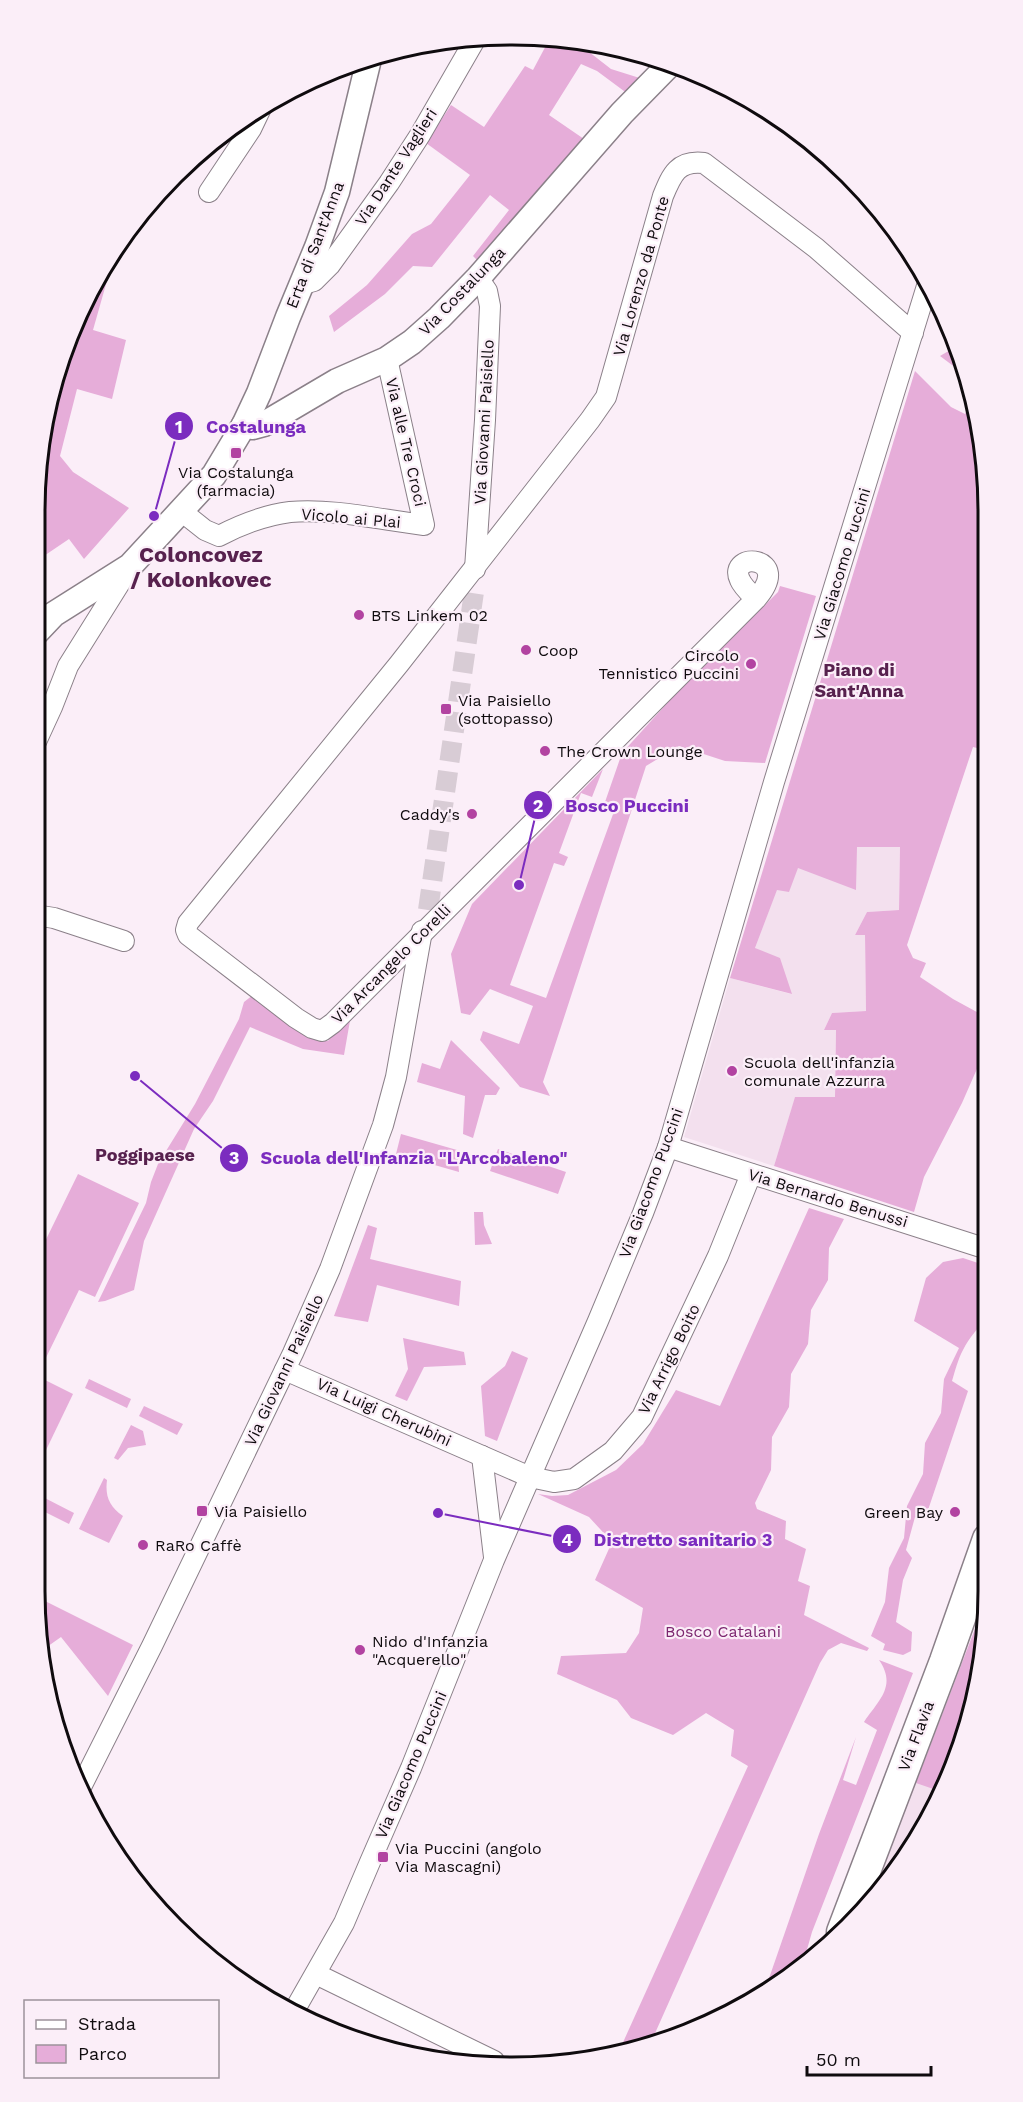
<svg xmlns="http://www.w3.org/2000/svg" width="1023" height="2102" font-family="'Work Sans',sans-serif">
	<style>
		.built { fill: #f3e0ee }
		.green { fill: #e6add9 }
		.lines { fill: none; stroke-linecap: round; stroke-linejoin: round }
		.minor-tunnel { stroke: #d8ccd5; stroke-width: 20; stroke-dasharray: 20 10; stroke-linecap: butt }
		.minor-casing { stroke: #8b8089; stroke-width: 22 }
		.tertiary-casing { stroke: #8b8089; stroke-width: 27 }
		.primary-casing { stroke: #8b8089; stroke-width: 33 }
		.minor { stroke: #fff; stroke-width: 20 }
		.tertiary { stroke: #fff; stroke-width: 24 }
		.primary { stroke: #fff; stroke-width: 30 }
		.poi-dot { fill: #b243a1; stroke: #fbeef8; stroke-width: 2 }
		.labels { text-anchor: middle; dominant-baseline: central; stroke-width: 4.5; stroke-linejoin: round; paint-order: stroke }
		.street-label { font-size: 16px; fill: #0f0b0e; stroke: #fbeef8 }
		.poi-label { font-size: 16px; fill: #0f0b0e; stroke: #fbeef8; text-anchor: start }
		.park-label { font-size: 16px; fill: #7c266f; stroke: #fbeef8 }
		.neighbourhood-label { font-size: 18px; font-weight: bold; fill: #57214e; stroke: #fbeef8 }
		.district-label { font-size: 22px; font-weight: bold; fill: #57214e; stroke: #fbeef8 }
		.rim { fill: none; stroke: #0f0b0e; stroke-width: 3 }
		.leader { fill: none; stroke: #7b2cbf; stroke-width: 2 }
		.callout-dot { fill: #7b2cbf; stroke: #fbeef8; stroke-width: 2 }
		.mark-label { font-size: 18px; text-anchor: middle; font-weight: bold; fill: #fff }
		.callout-label { font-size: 18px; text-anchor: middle; font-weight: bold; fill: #7b2cbf; stroke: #fbeef8; stroke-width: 4.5; stroke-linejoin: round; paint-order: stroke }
	</style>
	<rect width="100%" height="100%" fill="#fbeef8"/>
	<g class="built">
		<path d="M 900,846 L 899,910 L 867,912 L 855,935 L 865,935 L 866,1011 L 832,1013 L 824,1030 L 836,1030 L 835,1097 L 795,1098 L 774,1166 L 684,1137 L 730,978 L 791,994 L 755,948 L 777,889 L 798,868 L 857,847 Z"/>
		<path d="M 988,1595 L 979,1684 L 952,1773 L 908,1855 L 870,1902 Z"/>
	</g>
	<g class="green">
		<path d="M 550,38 L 575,41 L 611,69 L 646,80 L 628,94 L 597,71 L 581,64 L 549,115 L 584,139 L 479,262 L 473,256 L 509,210 L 490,195 L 432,267 L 413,266 L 385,294 L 334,332 L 329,316 L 367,285 L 412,234 L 431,224 L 470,175 L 426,143 L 451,105 L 484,127 L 525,66 L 533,70 Z"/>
		<path d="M 118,242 L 93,330 L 126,340 L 112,399 L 77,389 L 60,456 L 73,472 L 129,508 L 84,559 L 69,539 L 35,562 L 35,540 L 38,528 L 35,526 L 35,511 L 44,418 L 71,329 Z"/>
		<path d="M 957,346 L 964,374 L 940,356 Z"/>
		<path d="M 915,371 L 951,407 L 965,414 L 971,400 L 984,449 L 985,750 L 973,747 L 907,945 L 913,958 L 926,963 L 920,977 L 953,999 L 986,1017 L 987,1046 L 962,1103 L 924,1177 L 914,1212 L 774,1166 L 795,1097 L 835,1097 L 836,1030 L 824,1030 L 832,1013 L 866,1011 L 865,935 L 855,935 L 867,912 L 899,910 L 900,847 L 857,847 L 856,890 L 798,868 L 789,892 L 777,890 L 755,948 L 780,958 L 792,994 L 730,978 Z"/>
		<path d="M 780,586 L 816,596 L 765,763 L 725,761 L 679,746 L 646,766 L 543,1082 L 550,1096 L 520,1087 L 480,1040 L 483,1031 L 519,1044 L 533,1006 L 490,989 L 470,1015 L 461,1013 L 451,954 L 472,904 L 603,769 L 592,797 L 581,793 L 559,853 L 568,857 L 564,866 L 554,863 L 510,985 L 546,998 L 616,806 L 605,802 L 622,753 L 671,699 L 778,592 Z"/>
		<path d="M 253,995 C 274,1011 300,1042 328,1041 L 351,1015 L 344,1055 L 303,1049 L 250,1027 L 213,1101 L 194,1129 L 144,1241 L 134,1290 L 105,1301 L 98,1302 L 146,1203 L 151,1182 L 158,1164 L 195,1104 L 239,1019 L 244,1002 Z"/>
		<path d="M 451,1040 L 500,1088 L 496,1095 L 485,1095 L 473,1138 L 463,1134 L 465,1096 L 417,1082 L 422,1063 L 440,1069 Z"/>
		<path d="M 401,1134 L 457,1150 L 459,1172 L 396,1154 Z"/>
		<path d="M 498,1149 L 566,1172 L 558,1194 L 490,1171 Z"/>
		<path d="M 78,1174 L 139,1203 L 95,1297 L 79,1290 L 39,1372 L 35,1369 L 35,1262 Z"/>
		<path d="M 809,1208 L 844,1219 L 829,1248 L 828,1280 L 811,1310 L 808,1344 L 791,1374 L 789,1407 L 772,1437 L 771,1470 L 755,1503 L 757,1509 L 786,1521 L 785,1539 L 806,1549 L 798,1581 L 810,1586 L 804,1615 L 869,1648 L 867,1651 L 841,1643 L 828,1650 L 820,1663 L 652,2040 L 620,2049 L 748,1766 L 731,1756 L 734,1730 L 706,1713 L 673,1735 L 631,1718 L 617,1700 L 557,1674 L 561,1656 L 626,1653 L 639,1633 L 643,1608 L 595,1580 L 612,1542 L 589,1517 L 538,1494 L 552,1496 L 568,1495 L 616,1470 L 643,1444 L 676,1390 L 720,1406 Z"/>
		<path d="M 474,1212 L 483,1212 L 484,1225 L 492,1244 L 475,1245 Z"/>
		<path d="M 368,1225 L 377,1228 L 370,1259 L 461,1281 L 459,1306 L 377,1285 L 368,1322 L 334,1316 Z"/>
		<path d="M 963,1258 L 987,1266 L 987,1282 L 984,1288 L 987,1291 C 988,1328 978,1322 963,1350 C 958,1359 955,1371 952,1381 L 968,1391 L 925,1519 L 915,1517 L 906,1550 L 912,1558 L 903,1580 L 896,1622 L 912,1632 L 911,1651 L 903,1655 L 883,1650 L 885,1644 L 871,1636 L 885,1602 L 889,1568 L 904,1538 L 907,1506 L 923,1474 L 925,1443 L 941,1413 L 944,1379 L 959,1348 L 914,1321 L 926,1278 L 943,1262 Z"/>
		<path d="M 403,1338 L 464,1352 L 466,1365 L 424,1367 L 407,1401 L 395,1396 L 408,1369 Z"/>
		<path d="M 512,1351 L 528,1358 L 497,1441 L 485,1436 L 481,1386 L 505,1366 Z"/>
		<path d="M 35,1375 L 73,1394 L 35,1473 Z"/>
		<path d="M 89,1379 L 131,1399 L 127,1408 L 85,1388 Z"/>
		<path d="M 144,1406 L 183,1424 L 177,1435 L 139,1416 Z"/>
		<path d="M 131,1425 L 143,1431 L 146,1445 L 128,1448 L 118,1460 L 114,1458 Z"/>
		<path d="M 104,1478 L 107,1480 C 105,1496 109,1506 123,1516 L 109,1543 L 79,1529 Z"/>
		<path d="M 35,1493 L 74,1513 L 69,1524 L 35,1507 Z"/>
		<path d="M 988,1595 L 979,1684 L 952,1773 L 942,1792 L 916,1783 Z"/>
		<path d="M 35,1596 L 133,1645 L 108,1696 L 61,1637 L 44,1649 Z"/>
		<path d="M 879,1660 L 913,1673 L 812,1932 L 804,1960 L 766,1987 L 819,1834 L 856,1737 L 843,1780 L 856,1785 L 877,1730 L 864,1722 C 879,1700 897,1686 879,1660 Z"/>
	</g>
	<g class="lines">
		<path class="minor-tunnel" d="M 428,910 L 475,585"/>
		<g class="minor-casing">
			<g id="minor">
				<path d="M 209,192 L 251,129 L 262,106"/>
				<path d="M 303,284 L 314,281 L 330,265 L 389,183 L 420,135 L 476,38"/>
				<path d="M 181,511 L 205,530 L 219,536 C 240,525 266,515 290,512 C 332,508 382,520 424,525 L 387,359"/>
				<path d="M 475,569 L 485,420 L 490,306 L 487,291 L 478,278"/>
				<path d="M 756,599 C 750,593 743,587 740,580 C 726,551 795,555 756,599 L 333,1023 L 322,1031 L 312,1028 L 296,1018 L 188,935 L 186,930 L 188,923 L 399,664 L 590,420 L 606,397 L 663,196 C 672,174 678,160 704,163 L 816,248 L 913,333"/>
				<path d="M 35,744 L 52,707 L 68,666 L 128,570"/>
				<path d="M 35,915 L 54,918 L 124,941"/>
				<path d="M 668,1147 L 987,1249"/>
				<path d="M 285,1370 L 530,1477 L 554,1482 L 574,1479 L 613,1451 L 642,1417 L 718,1256 L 751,1174"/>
				<path d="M 482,1456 L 494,1557"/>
				<path d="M 82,1785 L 152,1646 L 293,1353 L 330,1269 L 383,1125 L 396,1077 L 422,931"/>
				<path d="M 316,1974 L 494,2061"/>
				<path d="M 294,2011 L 344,1923 L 370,1862 L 411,1768 L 494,1560 L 598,1321 L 643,1213 L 668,1147 L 774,782 L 927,286"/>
			</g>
		</g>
		<g class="tertiary-casing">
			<g id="tertiary">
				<path d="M 244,425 L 259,393 L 288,317 L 317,247 L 337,192 L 369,59"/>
				<path d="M 35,634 L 54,614 L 130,566 L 214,475 L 244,425 L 253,427 L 264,424 L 337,381 L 387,359 L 412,342 L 439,318 L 478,278 L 622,113 L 670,64"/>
			</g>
		</g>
		<g class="primary-casing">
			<path id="primary" d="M 842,1932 L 945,1661 L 988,1539"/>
		</g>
		<use href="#minor" class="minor"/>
		<use href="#tertiary" class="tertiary"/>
		<use href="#primary" class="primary"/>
	</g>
	<g class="poi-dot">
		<rect x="230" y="447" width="12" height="12" rx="3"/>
		<circle cx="359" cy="615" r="6"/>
		<circle cx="526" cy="650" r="6"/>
		<circle cx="751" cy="664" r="6"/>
		<rect x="440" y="703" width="12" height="12" rx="3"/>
		<circle cx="545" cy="751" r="6"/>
		<circle cx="472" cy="814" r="6"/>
		<circle cx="732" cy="1071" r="6"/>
		<rect x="196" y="1505" width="12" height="12" rx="3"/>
		<circle cx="955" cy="1512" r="6"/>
		<circle cx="143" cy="1545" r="6"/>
		<circle cx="360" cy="1650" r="6"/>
		<rect x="377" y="1851" width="12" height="12" rx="3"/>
	</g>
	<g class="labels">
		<g class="street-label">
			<text transform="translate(396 167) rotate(-57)">Via Dante Vaglieri</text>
			<text transform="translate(315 245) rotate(-69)">Erta di Sant'Anna</text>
			<text transform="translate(641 276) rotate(-74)">Via Lorenzo da Ponte</text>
			<text transform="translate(462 291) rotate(-46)">Via Costalunga</text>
			<text transform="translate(484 422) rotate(-87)">Via Giovanni Paisiello</text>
			<text transform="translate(406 442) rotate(77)">Via alle Tre Croci</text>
			<text transform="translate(351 518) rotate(5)">Vicolo ai Plai</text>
			<text transform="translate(842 564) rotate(-73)">Via Giacomo Puccini</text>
			<text transform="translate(391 964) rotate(-45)">Via Arcangelo Corelli</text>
			<text transform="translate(651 1183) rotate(-70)">Via Giacomo Puccini</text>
			<text transform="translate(828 1198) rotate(17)">Via Bernardo Benussi</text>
			<text transform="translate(669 1359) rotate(-64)">Via Arrigo Boito</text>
			<text transform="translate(284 1370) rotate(-65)">Via Giovanni Paisiello</text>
			<text transform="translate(384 1412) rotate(24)">Via Luigi Cherubini</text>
			<text transform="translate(916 1736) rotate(-69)">Via Flavia</text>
			<text transform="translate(411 1765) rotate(-67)">Via Giacomo Puccini</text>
		</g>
		<g class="poi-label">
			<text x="236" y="472" text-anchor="middle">Via Costalunga<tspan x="236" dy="18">(farmacia)</tspan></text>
			<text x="371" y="615">BTS Linkem 02</text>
			<text x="538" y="650">Coop</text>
			<text x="739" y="655" text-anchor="end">Circolo<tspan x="739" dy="18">Tennistico Puccini</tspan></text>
			<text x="458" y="700">Via Paisiello<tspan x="458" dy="18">(sottopasso)</tspan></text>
			<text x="557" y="751">The Crown Lounge</text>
			<text x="460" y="814" text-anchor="end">Caddy's</text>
			<text x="744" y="1062">Scuola dell'infanzia<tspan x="744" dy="18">comunale Azzurra</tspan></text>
			<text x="214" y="1511">Via Paisiello</text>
			<text x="943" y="1512" text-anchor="end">Green Bay</text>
			<text x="155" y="1545">RaRo Caffè</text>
			<text x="372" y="1641">Nido d'Infanzia<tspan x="372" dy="18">"Acquerello"</tspan></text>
			<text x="395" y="1848">Via Puccini (angolo<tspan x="395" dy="18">Via Mascagni)</tspan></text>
		</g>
		<g class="park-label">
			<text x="723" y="1631">Bosco Catalani</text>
		</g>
		<g class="neighbourhood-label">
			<text x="859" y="669">Piano di<tspan x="859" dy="21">Sant'Anna</tspan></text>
			<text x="145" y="1154">Poggipaese</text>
		</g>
		<g class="district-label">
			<text x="201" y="554">Coloncovez<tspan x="201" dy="25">/ Kolonkovec</tspan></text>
		</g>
	</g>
	<path d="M0 0H1023V2102H0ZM511 45H512A466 466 0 0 1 978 511V1591A466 466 0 0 1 512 2057H511A466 466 0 0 1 45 1591V511A466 466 0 0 1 511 45Z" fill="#fbeef8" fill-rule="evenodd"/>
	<path class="rim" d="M511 45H512A466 466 0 0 1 978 511V1591A466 466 0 0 1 512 2057H511A466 466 0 0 1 45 1591V511A466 466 0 0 1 511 45Z"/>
	<path class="leader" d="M154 516L179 426M519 885L538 805M135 1076L234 1158M438 1513L567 1539"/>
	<g class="callout-dot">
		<circle cx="154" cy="516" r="6"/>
		<circle cx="519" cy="885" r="6"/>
		<circle cx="135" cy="1076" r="6"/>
		<circle cx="438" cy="1513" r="6"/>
		<circle cx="179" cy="426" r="15"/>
		<circle cx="538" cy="805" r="15"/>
		<circle cx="234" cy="1158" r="15"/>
		<circle cx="567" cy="1539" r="15"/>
	</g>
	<g class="mark-label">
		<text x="179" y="433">1</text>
		<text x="538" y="812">2</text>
		<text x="234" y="1164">3</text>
		<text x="567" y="1546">4</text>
	</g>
	<g class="callout-label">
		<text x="256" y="433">Costalunga</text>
		<text x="627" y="812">Bosco Puccini</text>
		<text x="414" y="1164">Scuola dell'Infanzia "L'Arcobaleno"</text>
		<text x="683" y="1546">Distretto sanitario 3</text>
	</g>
	<rect x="24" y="2000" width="195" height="78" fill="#fbeef8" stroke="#9d939a" stroke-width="1.5"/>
	<rect x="36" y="2020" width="30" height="9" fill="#ffffff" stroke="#9d939a" stroke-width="1.5"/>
	<text x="78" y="2030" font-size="18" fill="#0f0b0e">Strada</text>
	<rect x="36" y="2045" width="30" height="18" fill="#e6add9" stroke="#9d939a" stroke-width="1.5"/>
	<text x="78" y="2060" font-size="18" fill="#0f0b0e">Parco</text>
	<path d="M807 2066v9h124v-9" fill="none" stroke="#0f0b0e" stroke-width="3"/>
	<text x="816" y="2066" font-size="18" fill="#0f0b0e" stroke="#fbeef8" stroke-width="4.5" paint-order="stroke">50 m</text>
</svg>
